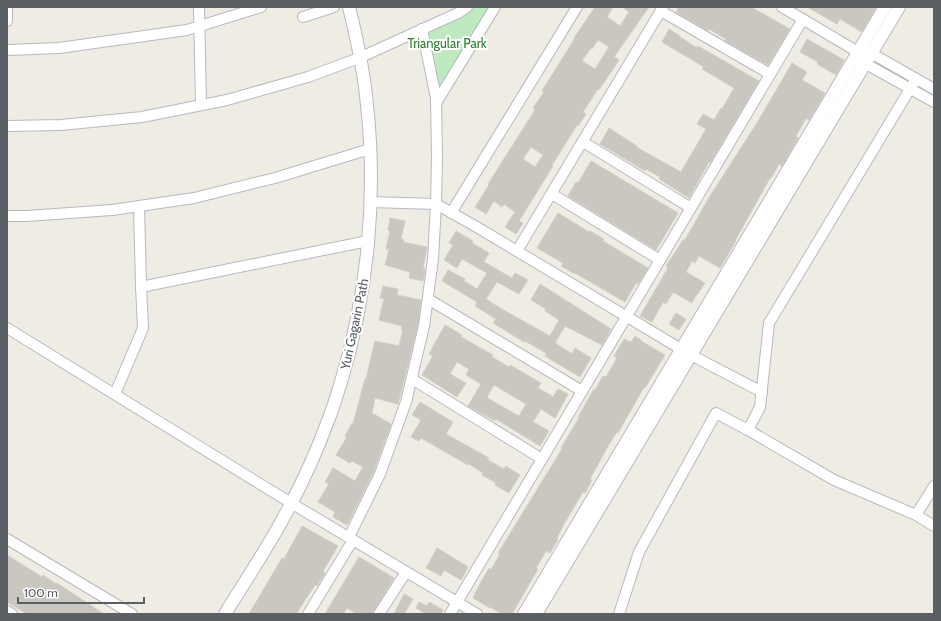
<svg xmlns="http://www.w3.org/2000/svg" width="941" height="621" font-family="Cabin,sans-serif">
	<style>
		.green { fill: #bfe9be }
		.building { fill: #cac7c0; stroke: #d5cec1; fill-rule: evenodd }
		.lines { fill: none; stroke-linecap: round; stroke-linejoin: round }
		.minor-casing { stroke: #b6babf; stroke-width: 12 }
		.tertiary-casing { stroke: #b6babf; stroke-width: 14 }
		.minor { stroke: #fff; stroke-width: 10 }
		.tertiary { stroke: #fff; stroke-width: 12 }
		.labels { text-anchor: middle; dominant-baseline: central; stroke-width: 4; stroke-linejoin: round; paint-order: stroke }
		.park-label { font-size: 13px; fill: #2d832f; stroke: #fff }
		.street-label { font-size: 13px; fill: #5b6065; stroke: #fff }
	</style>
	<rect width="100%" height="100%" fill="#efece3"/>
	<path class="green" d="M 470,7 L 488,7 L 436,98 L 428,34 Z"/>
	<g class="building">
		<path d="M 595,7 L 613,7 L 607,17 L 620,26 L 629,12 L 622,7 L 649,7 L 614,57 L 619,60 L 599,90 L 598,89 L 583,112 L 586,114 L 578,126 L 577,125 L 552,165 L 553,166 L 519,221 L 523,223 L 516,234 L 505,227 L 515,212 L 504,204 L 502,207 L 494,201 L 486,214 L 475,207 L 489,185 L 488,184 L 535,110 L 533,108 L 544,92 L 542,91 L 575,38 L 574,38 ZM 598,40 L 609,47 L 595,69 L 582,61 L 591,48 L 592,49 ZM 531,147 L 543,155 L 535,167 L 523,159 Z"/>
		<path d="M 679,7 L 751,7 L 790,29 L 768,65 L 725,41 L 726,39 L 709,29 L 708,31 L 676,12 Z"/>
		<path d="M 807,7 L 876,7 L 862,32 L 840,19 L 837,24 Z"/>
		<path d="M 669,29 L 680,36 L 680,37 L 697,48 L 698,46 L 759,81 L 710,163 L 709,162 L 689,198 L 659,179 L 660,177 L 646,169 L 645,171 L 600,144 L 609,128 L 637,146 L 636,147 L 681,172 L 706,129 L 697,124 L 703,114 L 714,120 L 721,108 L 722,109 L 734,88 L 702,69 L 704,67 L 662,42 Z"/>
		<path d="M 807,39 L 844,60 L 836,75 L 817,64 L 818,62 L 800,52 Z"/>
		<path d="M 792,63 L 807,72 L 802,80 L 825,93 L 809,120 L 806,118 L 796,136 L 798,138 L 782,166 L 779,164 L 771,178 L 770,178 L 735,241 L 736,241 L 720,268 L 699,256 L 695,263 L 692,261 L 686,272 L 705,283 L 697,295 L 696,295 L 692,303 L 673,292 L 666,304 L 663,302 L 652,322 L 640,316 L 668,268 L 666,266 L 683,240 L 685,240 L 710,196 L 757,123 Z"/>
		<path d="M 591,161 L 678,213 L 656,250 L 568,196 L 576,182 L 578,183 Z"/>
		<path d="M 558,213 L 589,232 L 590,231 L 604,239 L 603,241 L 648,268 L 638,284 L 636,283 L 625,302 L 575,273 L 575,274 L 561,266 L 563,263 L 537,248 Z"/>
		<path d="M 390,218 L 405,221 L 401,239 L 404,240 L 403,242 L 427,247 L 423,268 L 425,269 L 423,281 L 409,278 L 410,272 L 385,265 L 389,249 L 386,249 L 390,231 L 388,230 Z"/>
		<path d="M 456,231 L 473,241 L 472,243 L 489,253 L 484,262 L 512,278 L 515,273 L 528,280 L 519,294 L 497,282 L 486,299 L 500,308 L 550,336 L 559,320 L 545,311 L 546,309 L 531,300 L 540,284 L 611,329 L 602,345 L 565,326 L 555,343 L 572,354 L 575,348 L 591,358 L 580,377 L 545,356 L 546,353 L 525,341 L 524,342 L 493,323 L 496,319 L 475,306 L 477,302 L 442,281 L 448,270 L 465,279 L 464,281 L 477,289 L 487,273 L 462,259 L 457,268 L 444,260 L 453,245 L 449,243 Z"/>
		<path d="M 383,286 L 398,289 L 397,295 L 421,300 L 418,325 L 398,404 L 375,398 L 372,413 L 391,424 L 374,471 L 347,525 L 333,517 L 335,512 L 318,502 L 329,484 L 325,482 L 333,468 L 355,481 L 363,467 L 352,461 L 350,463 L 336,455 L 347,437 L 345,436 L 352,423 L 353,424 L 365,379 L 366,379 L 375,341 L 399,346 L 403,330 L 401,329 L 402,326 L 379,320 L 384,299 L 380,298 Z"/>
		<path d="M 676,313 L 686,319 L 679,330 L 669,324 Z"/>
		<path d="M 445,325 L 462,335 L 461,337 L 493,355 L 492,357 L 509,367 L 510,365 L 541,383 L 538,388 L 552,396 L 553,397 L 558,389 L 568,394 L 555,418 L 541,409 L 533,422 L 549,431 L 540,446 L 496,419 L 495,421 L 468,406 L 481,384 L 466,375 L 469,369 L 457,362 L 450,374 L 466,383 L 457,397 L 422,375 L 433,356 L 429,354 ZM 494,385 L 526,404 L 519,416 L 489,399 L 487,397 Z"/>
		<path d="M 635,336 L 641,340 L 641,341 L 665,355 L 645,388 L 644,387 L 618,433 L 617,432 L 608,446 L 590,479 L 592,480 L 585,493 L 583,492 L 564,524 L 557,538 L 558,539 L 550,553 L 546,551 L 536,568 L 538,569 L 512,614 L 502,614 L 490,607 L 490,608 L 473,598 L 481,582 L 489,568 L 491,570 L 500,554 L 498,553 L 562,449 L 561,448 L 579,418 L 578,417 L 594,389 L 595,390 L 603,376 L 606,377 L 617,358 L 614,356 L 624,339 L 631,342 Z"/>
		<path d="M 420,402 L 453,422 L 446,434 L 489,458 L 488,460 L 504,469 L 506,466 L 520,475 L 509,493 L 495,485 L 496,483 L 482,475 L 483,473 L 469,464 L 468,465 L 421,438 L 419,441 L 411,437 L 421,420 L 412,415 Z"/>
		<path d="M 302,526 L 338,546 L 323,571 L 325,573 L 317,586 L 315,585 L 296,614 L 249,614 L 282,558 L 284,559 Z"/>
		<path d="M 437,548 L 468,567 L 461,580 L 444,570 L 441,576 L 426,568 Z"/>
		<path d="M 7,555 L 42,577 L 43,575 L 56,584 L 57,583 L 104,614 L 27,614 L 7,602 Z"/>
		<path d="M 359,557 L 394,578 L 372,614 L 357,614 L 347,608 L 343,614 L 325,614 Z"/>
		<path d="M 404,594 L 413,599 L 404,614 L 394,614 Z"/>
		<path d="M 419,602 L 427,606 L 429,602 L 443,610 L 441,614 L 426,614 L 416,608 Z"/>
	</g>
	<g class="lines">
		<g class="minor-casing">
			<g id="minor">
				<path d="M 199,7 L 201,105"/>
				<path d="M 782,7 L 858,52"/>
				<path d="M 661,11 L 770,74"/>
				<path d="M 303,17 L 334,7"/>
				<path d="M 7,21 L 7,7"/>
				<path d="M 864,49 L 934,89"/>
				<path d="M 7,50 L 59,48 L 187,30 L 261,7"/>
				<path d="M 859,60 L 934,102"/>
				<path d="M 436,103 L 495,7"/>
				<path d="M 7,126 L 61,125 L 142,117 L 227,100 L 308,77 L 359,58 L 458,13 L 467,7"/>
				<path d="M 583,142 L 691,208"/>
				<path d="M 552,194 L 660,260"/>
				<path d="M 370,202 L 436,204 L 475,226 L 691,355 L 762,392"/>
				<path d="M 451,213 L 577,7"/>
				<path d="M 7,216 L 27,216 L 112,210 L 194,198 L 275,178 L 370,149"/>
				<path d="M 517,251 L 663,7"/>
				<path d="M 141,287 L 368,241"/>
				<path d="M 428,299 L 582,391"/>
				<path d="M 7,328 L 291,503 L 477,614"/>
				<path d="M 412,379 L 542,459"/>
				<path d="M 115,394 L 143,328 L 141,287 L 139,206"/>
				<path d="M 748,430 L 760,407 L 769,323 L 916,79"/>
				<path d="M 916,515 L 934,486"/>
				<path d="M 349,537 L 380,474 L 406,402 L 424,326 L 433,259 L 436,204 L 437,157 L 436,98 L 422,29"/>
				<path d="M 7,539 L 132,614"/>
				<path d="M 7,611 L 12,614"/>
				<path d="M 308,614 L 353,540"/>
				<path d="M 379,614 L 406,572"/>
				<path d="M 450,614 L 803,19"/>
				<path d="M 619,614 L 639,552 L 716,413 L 748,430 L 834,480 L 916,515 L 934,526"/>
			</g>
		</g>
		<g class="tertiary-casing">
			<g id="tertiary">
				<path d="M 225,614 C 245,581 267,549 285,515 C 302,484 317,451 329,418 C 334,406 337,394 341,382 C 368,293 377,197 367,105 C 364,72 357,39 349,7"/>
				<path d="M 524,614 L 885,7"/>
				<path d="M 536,614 L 899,7"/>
			</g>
		</g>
		<use href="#minor" class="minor"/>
		<use href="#tertiary" class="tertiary"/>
	</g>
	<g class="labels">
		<g class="park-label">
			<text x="447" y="43">Triangular Park</text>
		</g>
		<g class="street-label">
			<text transform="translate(354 324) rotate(-78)">Yuri Gagarin Path</text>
		</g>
	</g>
	<rect width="941" height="621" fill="none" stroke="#5b6065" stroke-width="16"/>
	<path d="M18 597v6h126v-6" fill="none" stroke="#5b6065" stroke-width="2"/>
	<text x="24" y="597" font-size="12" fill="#5b6065" stroke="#ffffff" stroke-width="3" paint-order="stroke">100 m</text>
</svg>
